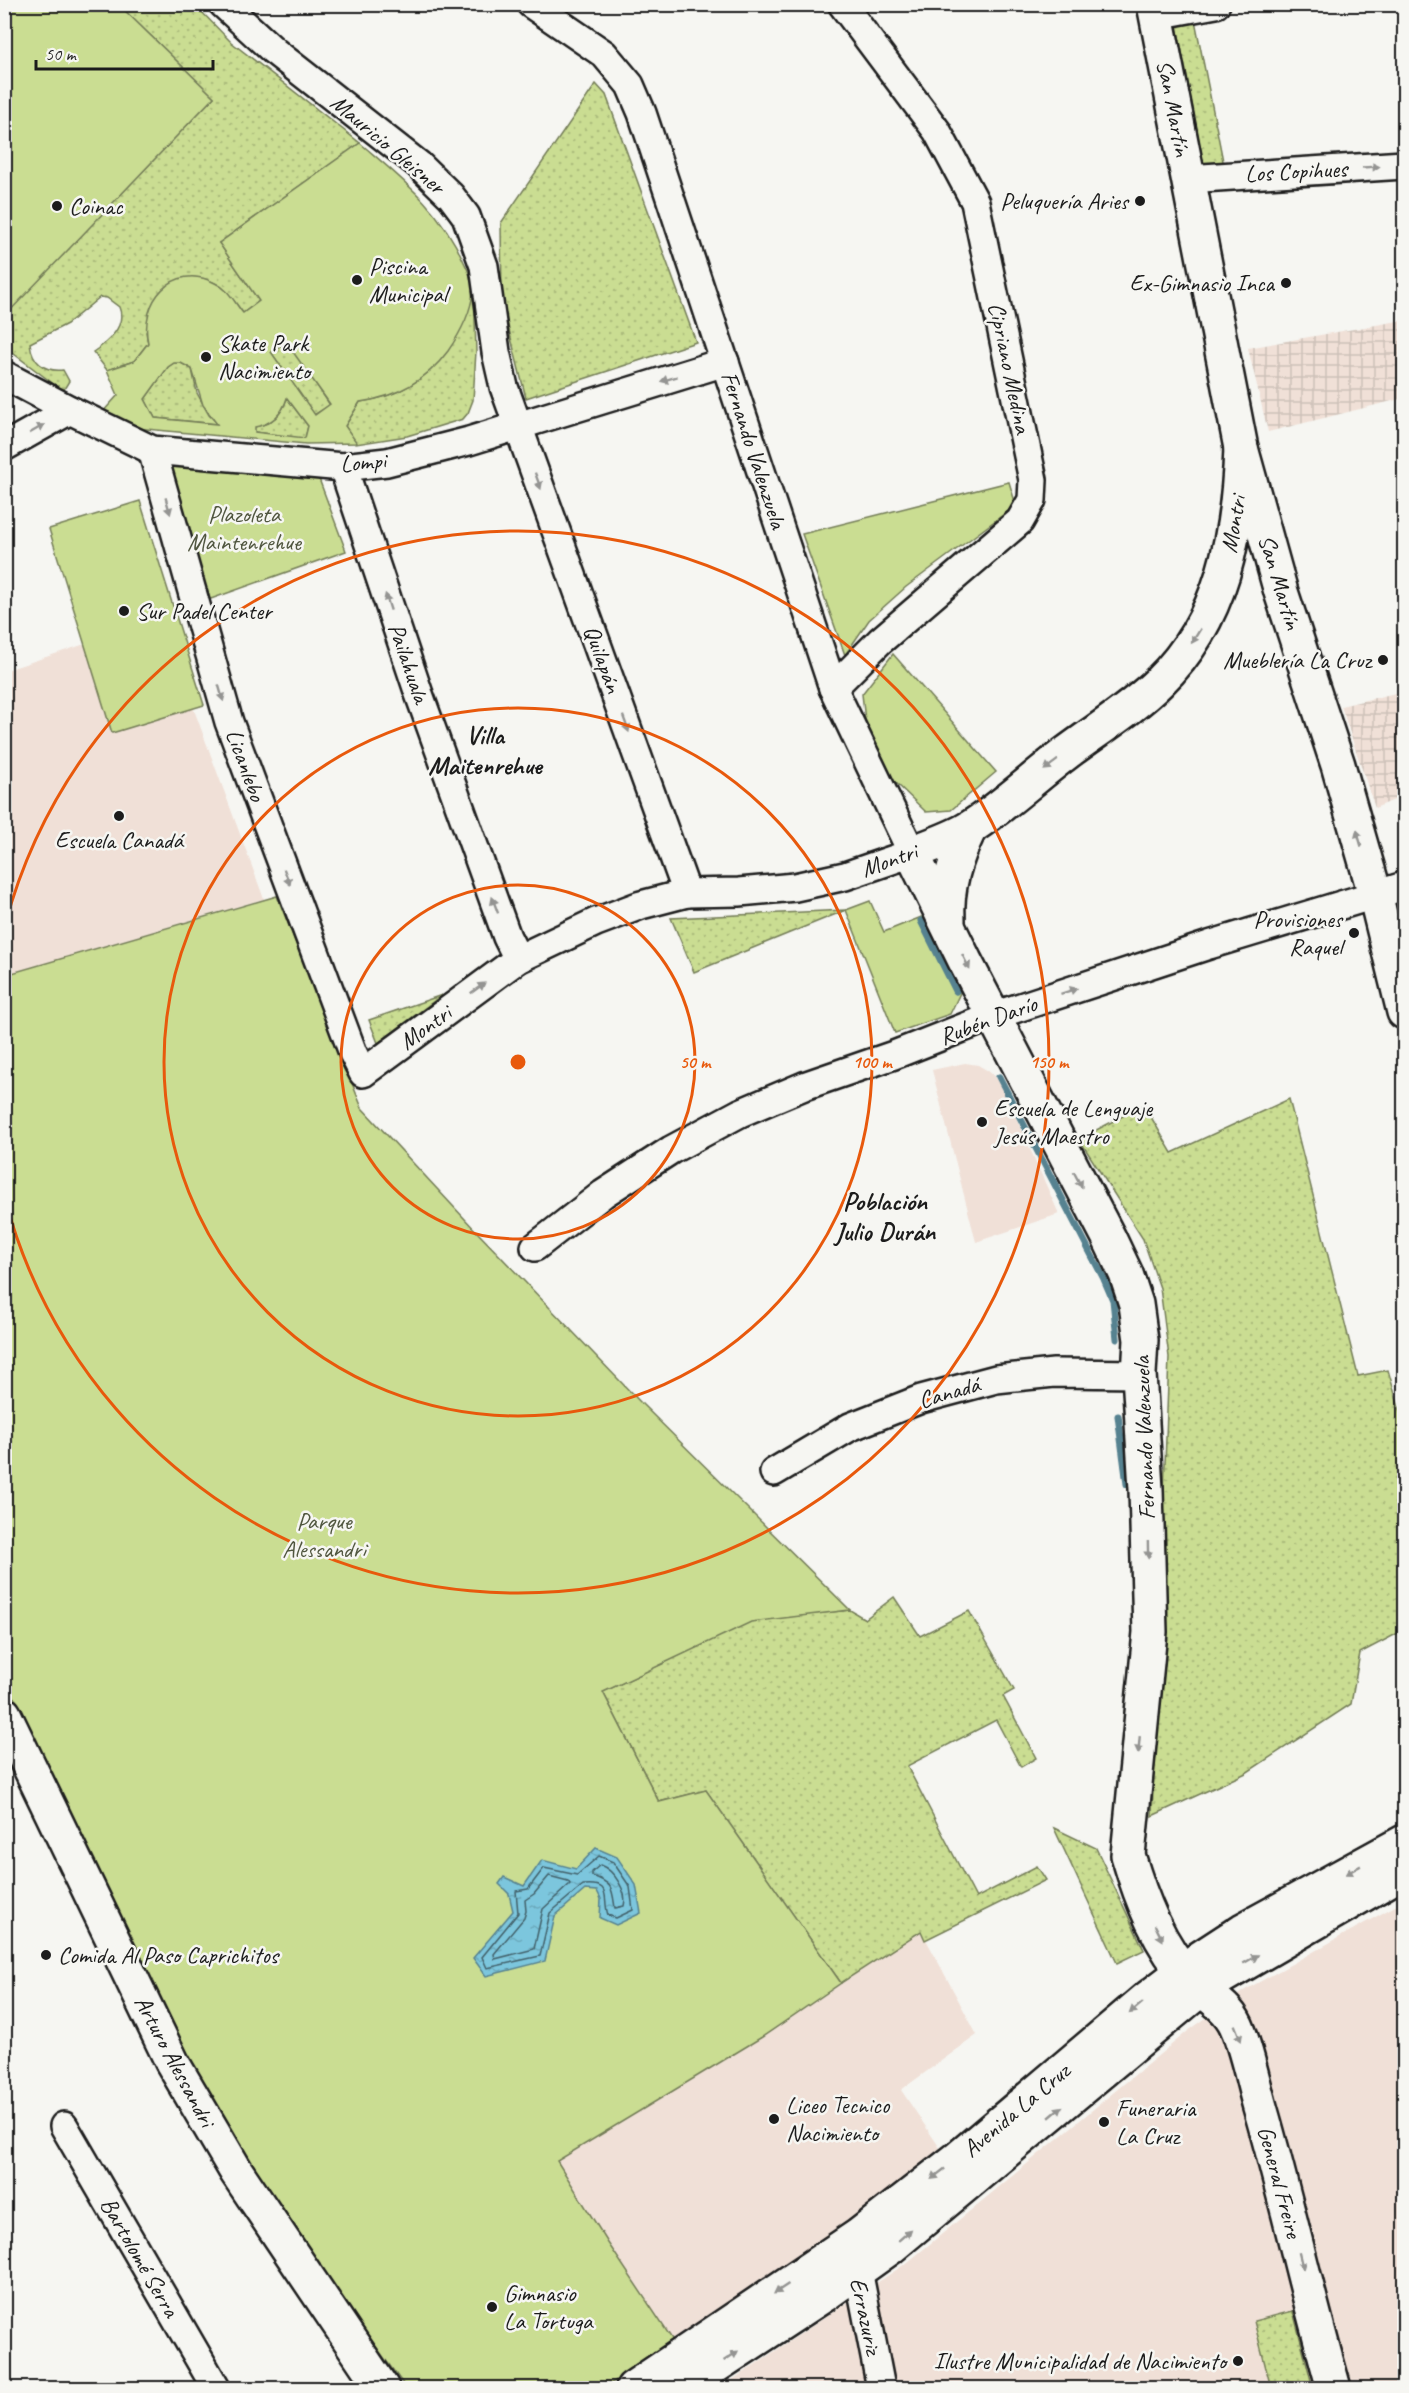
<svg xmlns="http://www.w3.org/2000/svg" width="1409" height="2393" font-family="Caveat,sans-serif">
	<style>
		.built { fill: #f0e0d7 }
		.industrial { fill: url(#industrial-grid) }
		.grass { fill: url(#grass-dots); stroke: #737c57; stroke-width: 1.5 }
		.park { fill: #cadd92; stroke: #737c57; stroke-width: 1.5; fill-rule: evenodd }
		.water { fill: url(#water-ripples); stroke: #568290; stroke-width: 1.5 }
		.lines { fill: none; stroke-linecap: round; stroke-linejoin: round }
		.shore { stroke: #426069; stroke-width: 1.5 }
		.stream { stroke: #568290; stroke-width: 7 }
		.street-casing { stroke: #1c1c1c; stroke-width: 32 }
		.secondary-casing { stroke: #1c1c1c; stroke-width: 38 }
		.street { stroke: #f6f6f2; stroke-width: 27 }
		.secondary { stroke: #f6f6f2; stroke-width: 33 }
		.oneway { fill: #949492 }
		.ring { fill: none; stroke: #e8590c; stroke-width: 3 }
		.poi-dot { fill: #1c1c1c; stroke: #f6f6f2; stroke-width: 2 }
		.labels { text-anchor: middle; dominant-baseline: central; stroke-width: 5; stroke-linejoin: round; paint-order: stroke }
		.street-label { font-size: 24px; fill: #1c1c1c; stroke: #f6f6f2 }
		.poi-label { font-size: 24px; fill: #1c1c1c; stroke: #f6f6f2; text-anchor: start }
		.park-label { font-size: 24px; fill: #50563f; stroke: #f6f6f2 }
		.neighbourhood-label { font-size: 26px; font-weight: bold; fill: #1c1c1c; stroke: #f6f6f2 }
		.centre { fill: #e8590c; stroke: #f6f6f2; stroke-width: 3 }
		.ring-label { font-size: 18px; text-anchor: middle; font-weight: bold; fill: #e8590c; stroke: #f6f6f2; stroke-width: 5; stroke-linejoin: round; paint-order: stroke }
	</style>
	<defs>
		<pattern id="industrial-grid" width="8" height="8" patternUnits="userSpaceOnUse" patternTransform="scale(1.5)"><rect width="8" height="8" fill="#f0e0d7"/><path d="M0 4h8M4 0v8" fill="none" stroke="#cdc0b8"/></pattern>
		<pattern id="grass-dots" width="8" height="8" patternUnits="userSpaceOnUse" patternTransform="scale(1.5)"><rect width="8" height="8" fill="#cadd92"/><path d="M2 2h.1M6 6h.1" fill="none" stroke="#adbd7d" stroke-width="1.8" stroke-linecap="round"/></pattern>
		<pattern id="water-ripples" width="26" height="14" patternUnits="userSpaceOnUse" patternTransform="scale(1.5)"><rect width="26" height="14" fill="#7cc6dd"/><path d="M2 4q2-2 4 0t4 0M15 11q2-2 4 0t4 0" fill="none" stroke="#6baabd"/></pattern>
	</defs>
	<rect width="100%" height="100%" fill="#f6f6f2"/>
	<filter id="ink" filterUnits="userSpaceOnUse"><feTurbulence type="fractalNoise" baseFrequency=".0167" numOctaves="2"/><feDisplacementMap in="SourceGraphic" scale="12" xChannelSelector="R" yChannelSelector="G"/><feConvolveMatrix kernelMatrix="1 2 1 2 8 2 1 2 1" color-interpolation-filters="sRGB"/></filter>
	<g filter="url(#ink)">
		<g class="built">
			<path d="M 85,644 L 112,733 L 193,707 L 264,899 L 5,975 L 4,671 Z"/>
			<path d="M 965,1063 L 978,1065 L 990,1072 L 1002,1086 L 1059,1214 L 976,1242 L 932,1070 Z"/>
			<path d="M 1404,1901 L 1404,2388 L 720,2388 L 908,2262 L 1188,2031 L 1245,1990 Z"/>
			<path d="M 921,1930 L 977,2035 L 901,2090 L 940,2148 L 800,2266 L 676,2345 L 608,2243 L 557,2161 L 762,2037 Z"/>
		</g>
		<g class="industrial">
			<path d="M 1404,320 L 1404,398 L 1268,432 L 1248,348 Z"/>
			<path d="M 1404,691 L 1404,796 L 1375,808 L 1341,706 Z"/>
		</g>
		<g class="grass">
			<path d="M 119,5 L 195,5 L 231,42 L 360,143 L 219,243 L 259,301 L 243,313 C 227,291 221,280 192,277 L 146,332 L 148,343 L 134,361 L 107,370 L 93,352 C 108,342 127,326 119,307 L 107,298 L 100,297 L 67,324 L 30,343 C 32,362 44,372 63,370 L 69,381 L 63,391 L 5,347 L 4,316 L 214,97 Z"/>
			<path d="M 1173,5 L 1192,5 L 1226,176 L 1206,178 Z"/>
			<path d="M 596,84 L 606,95 L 696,342 L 526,398 L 502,302 L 501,223 Z"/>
			<path d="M 474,290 L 476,351 L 473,400 L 468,413 L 463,419 L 407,436 L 356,444 L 345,426 L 360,402 C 426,392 456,351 474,290 Z"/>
			<path d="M 287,341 L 330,405 L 314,415 L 271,352 Z"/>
			<path d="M 174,363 L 181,363 L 192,369 L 197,393 L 209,415 L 218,424 L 155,418 L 145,399 L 168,367 Z"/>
			<path d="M 287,398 L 308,426 L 305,439 L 255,432 L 254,427 C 272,424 282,415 287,398 Z"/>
			<path d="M 846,910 L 694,972 L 671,918 Z"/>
			<path d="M 442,995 L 378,1043 L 369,1020 Z"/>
			<path d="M 1289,1099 L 1358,1376 L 1388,1370 L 1404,1425 L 1404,1630 L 1360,1653 L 1351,1704 L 1246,1773 L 1152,1816 L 1169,1357 L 1160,1288 L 1143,1239 L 1079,1139 L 1144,1105 L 1172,1153 Z"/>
			<path d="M 894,1597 L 920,1636 L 969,1611 L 1014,1690 L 1003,1696 L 1036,1758 L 1021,1767 L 996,1720 L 907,1766 L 976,1898 L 1037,1866 L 1046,1880 L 925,1940 L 921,1931 L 841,1983 L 706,1790 L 659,1802 L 603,1692 L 751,1621 L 850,1610 L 865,1619 Z"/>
			<path d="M 1054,1828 L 1096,1848 L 1144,1950 L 1117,1963 Z"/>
			<path d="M 1293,2311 L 1313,2388 L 1271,2388 L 1254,2321 Z"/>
		</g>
		<g class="park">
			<path d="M 5,4 L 119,5 L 214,97 L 5,316 Z"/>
			<path d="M 360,143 C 403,180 440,208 464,262 C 468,270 474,283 473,292 C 471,312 459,335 448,351 C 426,381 396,397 360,402 L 345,426 L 357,443 L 306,444 L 125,427 L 101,414 L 118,395 L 107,370 L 134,361 L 148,343 C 139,302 173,261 215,283 C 229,289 234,302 243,313 L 259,301 L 219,243 ZM 286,342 L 330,404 L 315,415 L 271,352 ZM 174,363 L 181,363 L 192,369 L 203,405 L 217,424 L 155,418 L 145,399 L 168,367 ZM 287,398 L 308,426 L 305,438 L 255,432 L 255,427 C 272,424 282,415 287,398 Z"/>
			<path d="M 166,464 L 319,479 L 346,551 L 208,600 Z"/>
			<path d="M 1009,482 L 1016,505 L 906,587 L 869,620 L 845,655 L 802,534 Z"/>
			<path d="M 140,501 L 204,705 L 112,733 L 49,529 Z"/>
			<path d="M 893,654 L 996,772 L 951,810 L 926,812 L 890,777 L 866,729 L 862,694 Z"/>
			<path d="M 277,896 L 362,1108 L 477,1232 L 643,1405 L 850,1610 L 751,1622 L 603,1692 L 659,1802 L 706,1790 L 841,1983 L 762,2037 L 557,2161 L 608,2243 L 676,2345 L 603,2388 L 406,2388 L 301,2243 L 248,2159 L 181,2043 L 139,1965 L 5,1678 L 5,975 Z"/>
			<path d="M 870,901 L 884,932 L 924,916 L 960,993 L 950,1014 L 895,1033 L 846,910 Z"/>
		</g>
		<path class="water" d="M 596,1848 L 617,1857 L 636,1885 L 641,1913 L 616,1925 L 600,1918 L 601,1899 L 597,1891 L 585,1890 L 555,1916 L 545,1961 L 486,1976 L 473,1958 L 513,1911 L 509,1894 L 499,1884 L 504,1877 L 524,1886 L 542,1860 L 576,1869 Z"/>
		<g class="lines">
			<g class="shore">
				<path d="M 599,1856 L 613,1862 L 630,1887 L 633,1910 L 616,1918 L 608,1915 C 602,1897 613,1882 583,1885 L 550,1913 L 540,1956 L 487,1968 L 482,1957 L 518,1913 L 516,1891 L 528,1889 L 544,1868 L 577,1875 Z"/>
				<path d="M 600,1865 C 614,1870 628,1892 624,1906 L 615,1908 C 612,1888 613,1883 592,1876 L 592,1872 Z"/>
				<path d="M 549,1876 L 568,1881 L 570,1884 L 543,1909 L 534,1949 L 495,1959 L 494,1954 L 524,1918 L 526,1911 L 525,1900 L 534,1894 Z"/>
			</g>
			<g class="stream">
				<path d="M 921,921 L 956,991"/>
				<path d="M 999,1077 L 1104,1279 L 1113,1300 L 1117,1339"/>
				<path d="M 1118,1416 L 1127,1484"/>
			</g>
			<g class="street-casing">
				<g id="street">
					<path d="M 223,4 L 274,51 L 418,164 L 451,196 L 466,216 L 484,266 L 496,352 L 504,387 L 687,893"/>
					<path d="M 1156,15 L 1216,4"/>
					<path d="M 1187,179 L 1404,165"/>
					<path d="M 4,375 L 70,410 L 152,450 L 343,467 L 387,462 L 469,441 L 725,362"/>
					<path d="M 4,447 L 70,410"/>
					<path d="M 152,450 L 229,722 L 353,1053 L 363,1073 L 518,959 L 596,922 L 641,905 L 687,893 L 739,892 L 795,887 L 845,876 L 912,853 L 833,688 L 642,113 L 630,85 L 604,54 L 531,4"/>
					<path d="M 343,467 L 419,694 L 507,937 L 518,959"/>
					<path d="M 833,688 L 880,641 L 1020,521 L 1032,500 L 1033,480 L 975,202 L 937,131 L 842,4"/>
					<path d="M 535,1247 L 603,1194 L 671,1150 L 740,1113 L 804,1086 L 894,1055 L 993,1016 L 1209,945 L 1404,886"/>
					<path d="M 774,1472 L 850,1427 L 921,1399 L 996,1379 L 1054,1373 L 1139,1374"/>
					<path d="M 64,2126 L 216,2388"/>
					<path d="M 847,2254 L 858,2270 L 881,2388"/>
				</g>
			</g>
			<g class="secondary-casing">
				<g id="secondary">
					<path d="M 1154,4 L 1241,448 L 1281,592 L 1338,765 L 1375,894 L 1404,1012"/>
					<path d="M 1241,448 C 1238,534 1223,620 1159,682 C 1133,708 1094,732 1065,754 C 1033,778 1004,806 971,827 C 954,838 931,845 912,853 L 965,961 L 1109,1238 L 1126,1274 L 1136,1304 L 1141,1340 L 1139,1374 L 1146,1489 L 1150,1632 L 1128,1855 C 1141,1899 1159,1946 1191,1980 C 1209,1998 1230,2006 1239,2032 C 1248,2056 1253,2082 1260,2107 C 1287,2200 1307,2295 1334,2388"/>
					<path d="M 948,921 C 946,887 955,859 970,828"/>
					<path d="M 4,1714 L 172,2062 L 236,2171 L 382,2388"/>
					<path d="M 633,2388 L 858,2236 L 957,2159 L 1145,2000 L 1200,1958 L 1243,1930 L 1404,1842"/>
					<path d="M 682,2388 L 824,2295 L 891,2247 L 1201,1989 L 1404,1871"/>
				</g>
			</g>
			<use href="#street" class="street"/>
			<use href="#secondary" class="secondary"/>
		</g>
		<defs><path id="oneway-solid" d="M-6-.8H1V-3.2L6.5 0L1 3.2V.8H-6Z" transform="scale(1.5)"/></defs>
		<g class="oneway">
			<use href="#oneway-solid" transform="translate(1371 167) rotate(-3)"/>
			<use href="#oneway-solid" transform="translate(669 379) rotate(163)"/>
			<use href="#oneway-solid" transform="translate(37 429) rotate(-30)"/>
			<use href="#oneway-solid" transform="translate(538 481) rotate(70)"/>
			<use href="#oneway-solid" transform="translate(168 506) rotate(74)"/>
			<use href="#oneway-solid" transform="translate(388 602) rotate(-108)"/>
			<use href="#oneway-solid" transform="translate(1196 636) rotate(122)"/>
			<use href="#oneway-solid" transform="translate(221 693) rotate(74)"/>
			<use href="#oneway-solid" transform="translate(626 724) rotate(70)"/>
			<use href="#oneway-solid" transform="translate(1051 765) rotate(143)"/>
			<use href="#oneway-solid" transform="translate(1359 838) rotate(-106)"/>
			<use href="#oneway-solid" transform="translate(287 877) rotate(69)"/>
			<use href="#oneway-solid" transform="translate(495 905) rotate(-110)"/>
			<use href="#oneway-solid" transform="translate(966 962) rotate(64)"/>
			<use href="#oneway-solid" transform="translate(478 988) rotate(-36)"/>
			<use href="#oneway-solid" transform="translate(1069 991) rotate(-18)"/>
			<use href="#oneway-solid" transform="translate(1078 1180) rotate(62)"/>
			<use href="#oneway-solid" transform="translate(1148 1550) rotate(89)"/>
			<use href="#oneway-solid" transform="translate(1139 1745) rotate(95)"/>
			<use href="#oneway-solid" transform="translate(1353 1870) rotate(151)"/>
			<use href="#oneway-solid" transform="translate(1159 1933) rotate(63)"/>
			<use href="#oneway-solid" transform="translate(1251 1959) rotate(-30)"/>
			<use href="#oneway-solid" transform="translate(1136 2008) rotate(140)"/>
			<use href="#oneway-solid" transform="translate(1238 2033) rotate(68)"/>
			<use href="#oneway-solid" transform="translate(1056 2112) rotate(-40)"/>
			<use href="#oneway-solid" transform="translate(938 2174) rotate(142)"/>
			<use href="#oneway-solid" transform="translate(905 2235) rotate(-41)"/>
			<use href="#oneway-solid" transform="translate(1301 2261) rotate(76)"/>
			<use href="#oneway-solid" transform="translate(781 2289) rotate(146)"/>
			<use href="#oneway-solid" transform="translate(731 2356) rotate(-34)"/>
		</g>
	</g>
	<g class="ring">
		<circle cx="518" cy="1062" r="177"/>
		<circle cx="518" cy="1062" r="354"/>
		<path d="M5 925A531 531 0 1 1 5 1199"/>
	</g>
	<g class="poi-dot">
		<circle cx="1140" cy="201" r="6"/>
		<circle cx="57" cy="206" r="6"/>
		<circle cx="357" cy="280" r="6"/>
		<circle cx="1286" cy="283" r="6"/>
		<circle cx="206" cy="357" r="6"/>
		<circle cx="124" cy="611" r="6"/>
		<circle cx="1383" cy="660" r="6"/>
		<circle cx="119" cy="816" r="6"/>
		<circle cx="1354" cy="933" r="6"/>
		<circle cx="982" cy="1122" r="6"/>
		<circle cx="46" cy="1955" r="6"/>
		<circle cx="774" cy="2119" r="6"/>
		<circle cx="1104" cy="2122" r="6"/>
		<circle cx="492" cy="2307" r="6"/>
		<circle cx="1238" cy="2361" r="6"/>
	</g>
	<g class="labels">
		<g class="street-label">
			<text transform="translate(1174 108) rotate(79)">San Martín</text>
			<text transform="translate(388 144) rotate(40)">Mauricio Gleisner</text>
			<text transform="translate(1296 171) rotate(-3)">Los Copihues</text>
			<text transform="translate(1010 368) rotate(78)">Cipriano Medina</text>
			<text transform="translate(754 450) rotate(72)">Fernando Valenzuela</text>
			<text transform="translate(363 462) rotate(-5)">Lompi</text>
			<text transform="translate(1233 524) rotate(-80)">Montri</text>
			<text transform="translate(1280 582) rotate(73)">San Martín</text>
			<text transform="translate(603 659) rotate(70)">Quilapán</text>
			<text transform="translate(409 663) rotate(71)">Pailahuala</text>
			<text transform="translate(246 765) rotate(70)">Licanlebo</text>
			<text transform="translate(889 860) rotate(-20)">Montri</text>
			<text transform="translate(988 1020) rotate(-20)">Rubén Darío</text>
			<text transform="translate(425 1027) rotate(-36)">Montri</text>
			<text transform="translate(949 1392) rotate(-16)">Canadá</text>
			<text transform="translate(1144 1438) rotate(-92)">Fernando Valenzuela</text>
			<text transform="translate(175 2061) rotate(62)">Arturo Alessandri</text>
			<text transform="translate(1016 2110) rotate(-40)">Avenida La Cruz</text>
			<text transform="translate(1280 2182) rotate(75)">General Freire</text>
			<text transform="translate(140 2257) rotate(60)">Bartolomé Serra</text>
			<text transform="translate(866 2316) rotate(78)">Errazuriz</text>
		</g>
		<g class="poi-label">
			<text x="1128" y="201" text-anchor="end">Peluquería Aries</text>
			<text x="69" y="206">Coinac</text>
			<text x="369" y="266">Piscina<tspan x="369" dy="28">Municipal</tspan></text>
			<text x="1274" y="283" text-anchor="end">Ex-Gimnasio Inca</text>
			<text x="218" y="343">Skate Park<tspan x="218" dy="28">Nacimiento</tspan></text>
			<text x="136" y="611">Sur Padel Center</text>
			<text x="1371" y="660" text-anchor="end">Mueblería La Cruz</text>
			<text x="119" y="840" text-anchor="middle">Escuela Canadá</text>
			<text x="1342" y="919" text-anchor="end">Provisiones<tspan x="1342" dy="28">Raquel</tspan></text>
			<text x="994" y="1108">Escuela de Lenguaje<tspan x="994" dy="28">Jesús Maestro</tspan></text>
			<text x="58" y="1955">Comida Al Paso Caprichitos</text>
			<text x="786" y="2105">Liceo Tecnico<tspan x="786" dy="28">Nacimiento</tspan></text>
			<text x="1116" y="2108">Funeraria<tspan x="1116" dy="28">La Cruz</tspan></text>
			<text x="504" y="2293">Gimnasio<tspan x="504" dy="28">La Tortuga</tspan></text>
			<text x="1226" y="2361" text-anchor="end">Ilustre Municipalidad de Nacimiento</text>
		</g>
		<g class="park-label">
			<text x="244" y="514">Plazoleta<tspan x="244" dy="28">Maintenrehue</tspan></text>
			<text x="324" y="1521">Parque<tspan x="324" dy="28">Alessandri</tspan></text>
		</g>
		<g class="neighbourhood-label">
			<text x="485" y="735">Villa<tspan x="485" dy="30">Maitenrehue</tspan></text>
			<text x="885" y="1201">Población<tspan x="885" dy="30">Julio Durán</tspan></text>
		</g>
	</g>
	<circle cx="518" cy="1062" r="9" class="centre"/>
	<g class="ring-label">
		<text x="695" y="1068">50 m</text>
		<text x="872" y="1068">100 m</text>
		<text x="1049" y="1068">150 m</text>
	</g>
	<rect width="1409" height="2393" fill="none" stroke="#f6f6f2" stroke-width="24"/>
	<rect x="12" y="12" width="1385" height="2369" fill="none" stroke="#1c1c1c" stroke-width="2" filter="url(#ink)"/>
	<path d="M36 60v9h177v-9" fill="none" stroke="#1c1c1c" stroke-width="3"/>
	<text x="45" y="60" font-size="18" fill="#1c1c1c" stroke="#f6f6f2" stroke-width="4.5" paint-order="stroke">50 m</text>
</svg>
